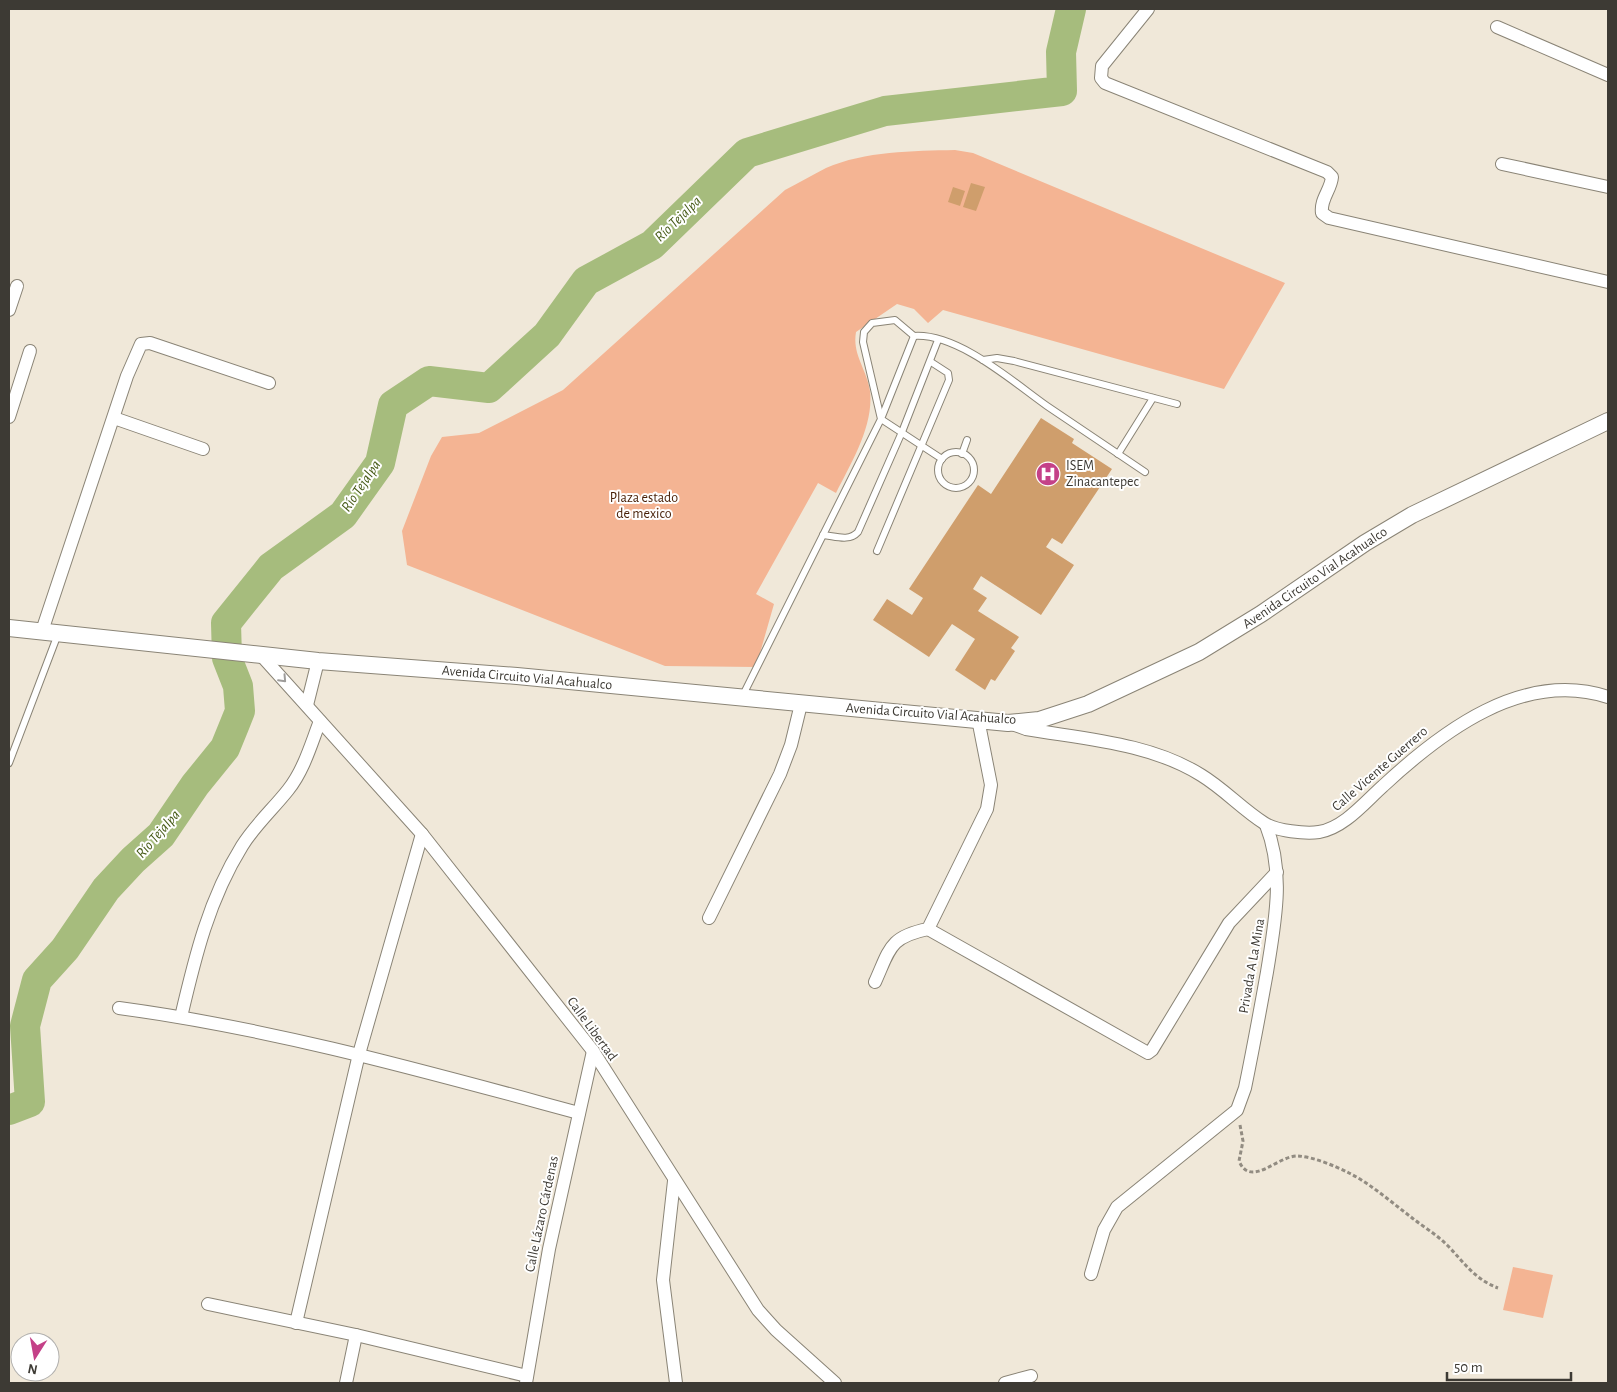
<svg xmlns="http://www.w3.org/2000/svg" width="1617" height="1392" font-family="'Alegreya Sans',sans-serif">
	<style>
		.green { fill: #f4b493 }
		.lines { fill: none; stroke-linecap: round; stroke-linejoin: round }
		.river { stroke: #a6bc7d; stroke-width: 30 }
		.building { fill: #cf9e6c }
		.service-casing { stroke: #8a8476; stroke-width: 8 }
		.minor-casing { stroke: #8a8476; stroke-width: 14 }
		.tertiary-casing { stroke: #8a8476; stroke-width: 18 }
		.path { stroke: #928c82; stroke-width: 3; stroke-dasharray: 4 2.5; stroke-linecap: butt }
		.service { stroke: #fff; stroke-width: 6 }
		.minor { stroke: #fff; stroke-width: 12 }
		.tertiary { stroke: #fff; stroke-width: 16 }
		.oneway { stroke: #9e9c9a }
		.labels { text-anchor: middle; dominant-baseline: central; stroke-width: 4; stroke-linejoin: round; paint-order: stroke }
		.poi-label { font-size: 14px; fill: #3d3a34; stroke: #fff; text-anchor: start }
		.park-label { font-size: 14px; fill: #471f06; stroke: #fff }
		.street-label { font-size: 14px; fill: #3d3a34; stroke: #fff }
		.water-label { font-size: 15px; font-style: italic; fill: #455915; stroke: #fff }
	</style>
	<rect width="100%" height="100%" fill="#f0e8d9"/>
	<g class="green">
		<path d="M 955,150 L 973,153 L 1285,283 L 1224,389 L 943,310 L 928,323 L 914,309 L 897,304 L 856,332 C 852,355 867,369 870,391 C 874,426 851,463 836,493 L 818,483 L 756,594 L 774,604 L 756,667 L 665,666 L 407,565 L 402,531 L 431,456 L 442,437 L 479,433 L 563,390 L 785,190 C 799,183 812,175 826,168 C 865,151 913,151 955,150 Z"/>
		<path d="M 1513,1267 L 1553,1275 L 1543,1318 L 1503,1310 Z"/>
	</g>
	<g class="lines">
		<path class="river" d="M 9,1110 L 30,1102 L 25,1026 L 37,980 L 65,949 L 106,889 L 133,860 L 161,835 L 195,785 L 225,748 L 234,726 L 240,711 L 238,686 L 227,658 L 226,623 L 271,567 L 343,515 L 380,463 L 393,405 L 429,381 L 489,388 L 547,335 L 586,281 L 652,245 L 747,153 L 885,111 L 1062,91 L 1061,52 L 1071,9"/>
	</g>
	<g class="building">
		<path d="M 971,183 L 985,187 L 976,211 L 963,207 Z"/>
		<path d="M 953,187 L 965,191 L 960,206 L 948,202 Z"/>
		<path d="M 1041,418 L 1074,439 L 1072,443 L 1112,469 L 1062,544 L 1052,538 L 1046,547 L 1074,565 L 1041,615 L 981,576 L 973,589 L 987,598 L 978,611 L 1019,637 L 1011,648 L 1015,651 L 995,681 L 991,679 L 985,690 L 955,670 L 975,639 L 952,624 L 929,657 L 873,620 L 887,599 L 912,615 L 923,598 L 909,589 L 978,485 L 991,494 Z"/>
	</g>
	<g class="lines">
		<g class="service-casing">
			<g id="service">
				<path d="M 914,336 L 881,419 L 942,459"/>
				<path d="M 983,360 L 997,358 L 1014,361 L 1177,404"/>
				<circle cx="956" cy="470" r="18"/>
				<path d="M 962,454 L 967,440"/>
				<path d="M 1118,454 L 1153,398"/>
				<path d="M 823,535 C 835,536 849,542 858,532 L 902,432 L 938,340"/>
				<path d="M 877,551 L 949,380 L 948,373 L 931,362"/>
				<path d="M 742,697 L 881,419 L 863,342 L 864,332 L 872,323 L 895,320 L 914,336 C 958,333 1013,382 1047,406 C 1080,428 1112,450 1145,472"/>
				<path d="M 9,763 L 58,634"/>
			</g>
		</g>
		<g class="minor-casing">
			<g id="minor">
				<path d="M 1148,9 L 1102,66 L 1101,78 L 1105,83 L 1327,172 L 1332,177 C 1331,190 1320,199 1322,213 L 1329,218 L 1608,282"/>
				<path d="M 1497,27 L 1608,75"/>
				<path d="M 1502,164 L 1608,187"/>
				<path d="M 9,310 L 17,286"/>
				<path d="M 9,417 L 30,351"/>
				<path d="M 114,418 L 203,449"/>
				<path d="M 42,631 L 127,376 L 141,344 L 150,343 L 269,383"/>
				<path d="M 260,654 L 422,834 L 593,1051 L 758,1310 L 776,1330 L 835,1383"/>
				<path d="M 307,705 L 318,661"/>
				<path d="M 1012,724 L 1026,729 C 1084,739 1150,743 1201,775 C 1224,789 1242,809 1264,823 C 1276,831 1306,834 1319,832 C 1344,828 1365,802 1383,786 C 1441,732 1523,669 1608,697"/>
				<path d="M 709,918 L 780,774 L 791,745 L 801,704"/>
				<path d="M 928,929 L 1148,1053 L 1152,1050 L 1229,923 L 1277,872"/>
				<path d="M 875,982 C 890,949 889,937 928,929 L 987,809 L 991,785 L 978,719"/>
				<path d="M 119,1008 C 275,1029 427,1072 579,1113"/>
				<path d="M 181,1017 C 195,957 209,899 242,846 C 255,825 273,809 288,790 C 304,770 311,744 320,721"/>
				<path d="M 674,1181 L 663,1280 L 676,1383"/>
				<path d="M 1091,1274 L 1104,1230 L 1117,1207 L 1237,1110 L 1245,1088 C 1253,1049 1260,1011 1267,972 C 1275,922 1285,873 1266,825"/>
				<path d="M 208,1304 L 356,1335 L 527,1376"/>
				<path d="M 296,1323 L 359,1054 L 422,834"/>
				<path d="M 346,1383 L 356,1335"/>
				<path d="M 526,1383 L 549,1249 L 593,1051"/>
				<path d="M 1005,1383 L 1031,1376"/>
			</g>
		</g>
		<g class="tertiary-casing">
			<path id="tertiary" d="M 9,628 L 318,661 L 517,676 L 1008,723 L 1039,720 L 1088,704 L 1199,652 L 1261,614 L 1365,543 L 1412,515 L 1608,421"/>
		</g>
		<path class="path" d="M 1240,1125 L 1243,1141 L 1239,1161 C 1251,1189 1278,1155 1298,1156 C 1314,1157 1335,1166 1349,1173 C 1371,1184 1391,1202 1411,1217 C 1422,1226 1436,1234 1447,1245 C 1464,1262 1474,1279 1498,1288"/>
		<use href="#service" class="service"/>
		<use href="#minor" class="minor"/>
		<use href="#tertiary" class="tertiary"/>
	</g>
	<defs><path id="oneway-chevron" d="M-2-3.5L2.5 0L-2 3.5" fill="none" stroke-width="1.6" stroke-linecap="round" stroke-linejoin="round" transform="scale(1.25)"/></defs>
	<use class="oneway" href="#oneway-chevron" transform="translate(283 679) rotate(47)"/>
	<defs>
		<g id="hospital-disc" transform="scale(1.25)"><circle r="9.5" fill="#c44188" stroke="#fff"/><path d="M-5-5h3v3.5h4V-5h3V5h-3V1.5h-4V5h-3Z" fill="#fff"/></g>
	</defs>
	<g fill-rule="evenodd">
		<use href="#hospital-disc" x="1048" y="474"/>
	</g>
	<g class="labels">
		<g class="poi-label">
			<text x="1066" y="466">ISEM<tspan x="1066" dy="16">Zinacantepec</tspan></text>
		</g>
		<g class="park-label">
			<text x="644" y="498">Plaza estado<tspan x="644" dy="16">de mexico</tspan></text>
		</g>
		<g class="street-label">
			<text transform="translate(1315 578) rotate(-34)">Avenida Circuito Vial Acahualco</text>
			<text transform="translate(527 678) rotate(5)">Avenida Circuito Vial Acahualco</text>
			<text transform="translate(931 714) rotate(4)">Avenida Circuito Vial Acahualco</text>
			<text transform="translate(1380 769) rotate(-41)">Calle Vicente Guerrero</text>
			<text transform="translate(1252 966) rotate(-80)">Privada A La Mina</text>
			<text transform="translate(592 1029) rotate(54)">Calle Libertad</text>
			<text transform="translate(542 1214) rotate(-78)">Calle Lázaro Cárdenas</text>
		</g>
		<g class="water-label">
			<text transform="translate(678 219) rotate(-44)">Río Tejalpa</text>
			<text transform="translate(361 486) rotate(-56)">Río Tejalpa</text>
			<text transform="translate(158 834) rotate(-49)">Río Tejalpa</text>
		</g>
	</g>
	<rect width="1617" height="1392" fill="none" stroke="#3d3a34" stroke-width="20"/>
	<g transform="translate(35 1357) rotate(191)"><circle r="24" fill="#ffffff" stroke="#b1b0ae"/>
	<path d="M0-4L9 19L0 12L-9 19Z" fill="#c44188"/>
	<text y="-8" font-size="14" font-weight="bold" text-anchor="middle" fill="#3d3a34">N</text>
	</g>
	<path d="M1447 1372v8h124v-8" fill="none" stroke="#3d3a34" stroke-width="2.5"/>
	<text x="1454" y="1372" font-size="15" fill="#3d3a34" stroke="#ffffff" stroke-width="4" paint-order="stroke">50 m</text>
</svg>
